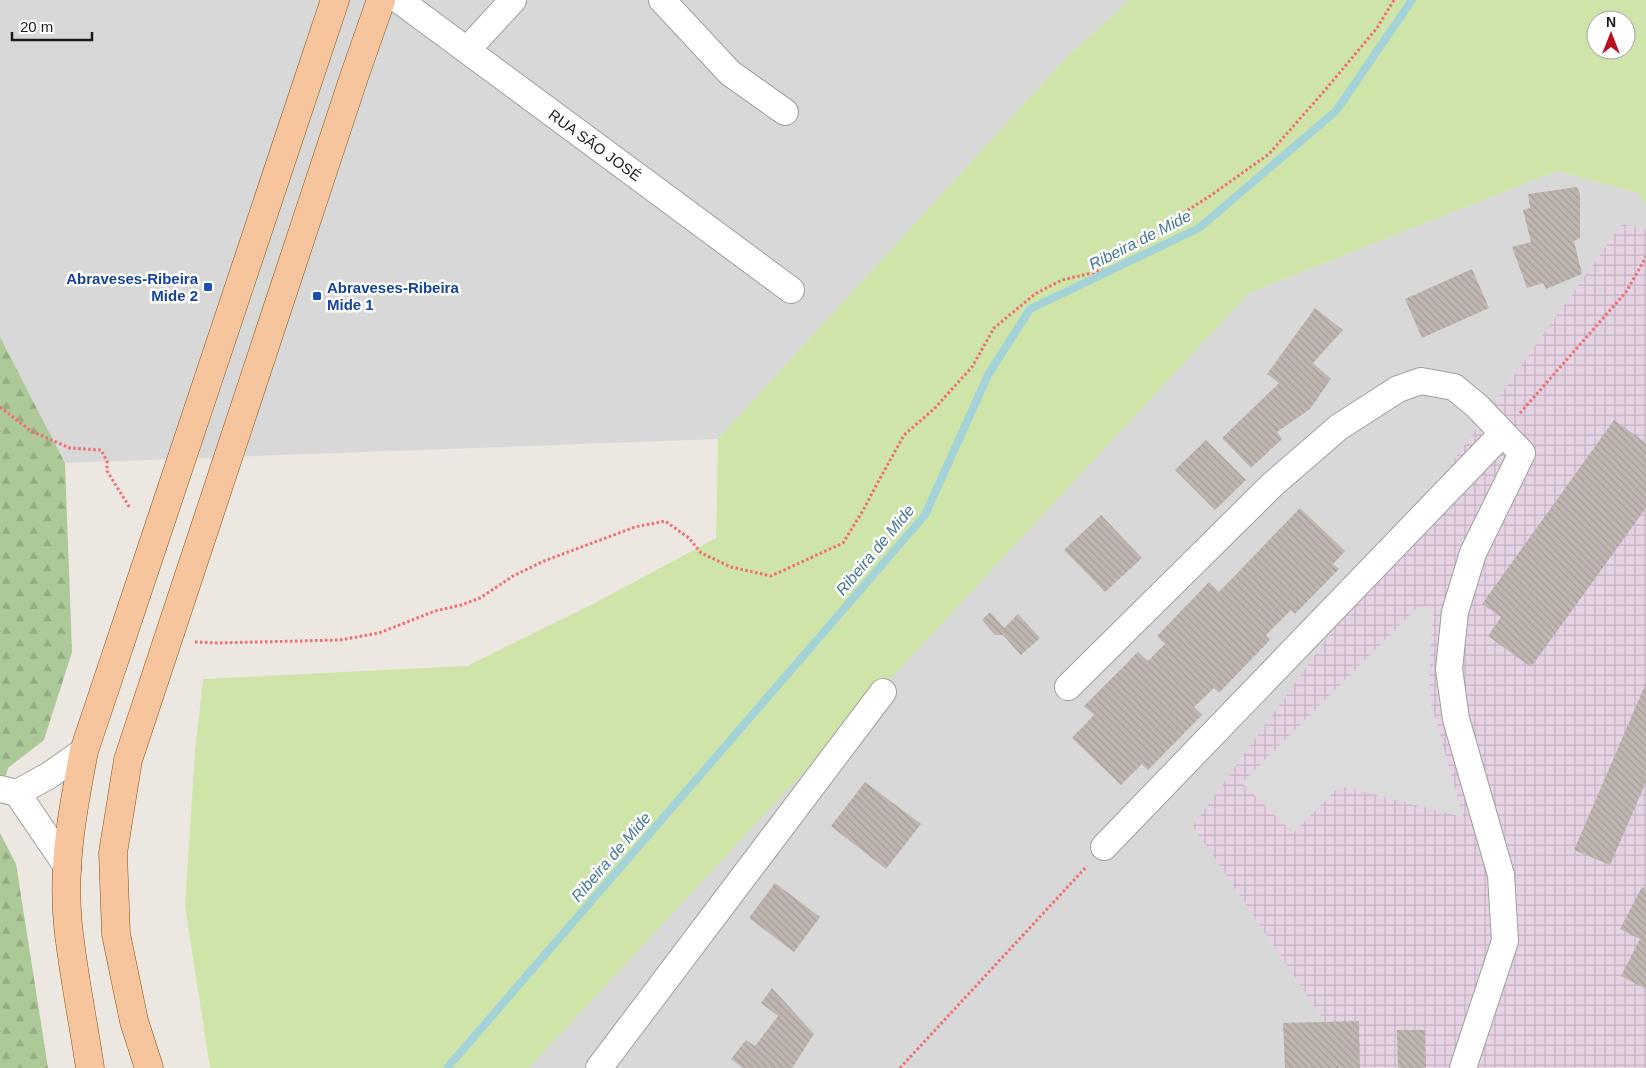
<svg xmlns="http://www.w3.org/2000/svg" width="1646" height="1068" font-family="Helvetica,sans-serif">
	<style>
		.residential { fill: #d9d8d8 }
		.industrial { fill: url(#industrial-grid) }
		.grass { fill: #cee4a9; fill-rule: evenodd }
		.forest { fill: url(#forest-firs) }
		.parking { fill: #dbdbdb }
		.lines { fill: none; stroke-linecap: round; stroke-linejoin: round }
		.stream { stroke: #a3d3d8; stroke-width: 8 }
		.building { fill: url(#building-back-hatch) }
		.minor-casing { stroke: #9f9f9f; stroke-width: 28 }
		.major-casing { stroke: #8a4f08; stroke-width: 29 }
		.path { stroke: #f16d70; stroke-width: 3; stroke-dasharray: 2.5 2.5; stroke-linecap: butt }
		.minor { stroke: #fff; stroke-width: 26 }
		.major { stroke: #f6c49d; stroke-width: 28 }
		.transit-dot { fill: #1a4fb4; stroke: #fff; stroke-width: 2 }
		.labels { text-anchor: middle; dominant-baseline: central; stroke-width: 5; stroke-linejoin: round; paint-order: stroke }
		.street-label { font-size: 15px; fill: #1b1b1b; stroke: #fff }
		.transit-label { font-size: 15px; font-weight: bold; fill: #164399; stroke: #fff; text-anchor: end }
		.water-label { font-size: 16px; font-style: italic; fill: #487895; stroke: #fff }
	</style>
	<defs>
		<pattern id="industrial-grid" width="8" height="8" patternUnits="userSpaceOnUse" patternTransform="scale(1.25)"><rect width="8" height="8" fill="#e5d3e4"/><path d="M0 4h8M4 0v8" fill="none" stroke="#c4b5c3"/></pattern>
		<pattern id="forest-firs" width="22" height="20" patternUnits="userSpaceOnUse" patternTransform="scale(1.25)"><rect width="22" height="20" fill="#adc998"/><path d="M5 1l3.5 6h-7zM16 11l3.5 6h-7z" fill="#94ac82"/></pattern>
		<pattern id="building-back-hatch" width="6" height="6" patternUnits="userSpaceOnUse" patternTransform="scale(1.25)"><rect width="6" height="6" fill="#c0b6b1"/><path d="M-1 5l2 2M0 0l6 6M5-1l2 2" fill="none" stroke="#a49c98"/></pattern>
	</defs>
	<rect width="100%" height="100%" fill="#ece7e1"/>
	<g class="residential">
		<path d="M 0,0 L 1130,0 L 1067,57 L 718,439 L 65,463 L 0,337 Z"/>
		<path d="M 1557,171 L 1638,193 L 1646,205 L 1646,1068 L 525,1068 L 593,993 L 1249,293 Z"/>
	</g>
	<path class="industrial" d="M 1622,224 L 1646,229 L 1646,1068 L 1356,1068 L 1193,826 Z"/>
	<path class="grass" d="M 1130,0 L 1646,0 L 1646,205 L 1638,193 L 1557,171 L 1249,293 L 529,1068 L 210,1068 L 185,906 L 195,752 L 203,679 L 467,666 L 593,604 L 716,538 L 718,439 L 1067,57 ZM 1596,20 L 1626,20 L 1626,50 L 1596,50 Z"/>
	<g class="forest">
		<path d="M 0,337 L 65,463 L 72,652 L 44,740 L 8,768 L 0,797 Z"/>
		<path d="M 0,833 L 16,864 L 48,1068 L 0,1068 Z"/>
	</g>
	<path class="parking" d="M 1419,606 L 1433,608 L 1429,684 L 1431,703 L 1463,817 L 1340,786 L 1293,833 L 1242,783 Z"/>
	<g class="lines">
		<path class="stream" d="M 447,1068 L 925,515 L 988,375 L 1030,309 L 1199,228 L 1336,111 L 1412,0"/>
	</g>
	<g class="building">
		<path d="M 1577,187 L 1580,194 L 1580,238 L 1574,241 L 1582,274 L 1546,289 L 1543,283 L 1527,288 L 1512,247 L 1531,242 L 1523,210 L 1530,208 L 1528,194 Z"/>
		<path d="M 1472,269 L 1489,308 L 1422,338 L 1405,299 Z"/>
		<path d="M 1315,308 L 1343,330 L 1313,363 L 1331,379 L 1310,409 L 1277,432 L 1282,439 L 1251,468 L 1222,438 L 1279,383 L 1267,374 Z"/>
		<path d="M 1614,420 L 1646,443 L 1646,508 L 1531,667 L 1488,636 L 1501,617 L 1482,604 Z"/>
		<path d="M 1206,440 L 1246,480 L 1215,510 L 1175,470 Z"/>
		<path d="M 1300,508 L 1345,551 L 1333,564 L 1339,569 L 1295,614 L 1291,610 L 1266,635 L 1270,640 L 1219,693 L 1214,688 L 1194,707 L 1202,715 L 1148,770 L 1142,764 L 1121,785 L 1072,738 L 1094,715 L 1084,706 L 1138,652 L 1148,661 L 1165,644 L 1157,636 L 1209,582 L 1219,592 Z"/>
		<path d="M 1101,515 L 1142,558 L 1105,592 L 1064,550 Z"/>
		<path d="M 990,612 L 1004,628 L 1018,614 L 1040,638 L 1021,655 L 1003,635 L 995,635 L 982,620 Z"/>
		<path d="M 1646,683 L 1646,782 L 1610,865 L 1574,850 Z"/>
		<path d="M 865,782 L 921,824 L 886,869 L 831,826 Z"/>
		<path d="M 775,883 L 820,917 L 794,952 L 749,918 Z"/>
		<path d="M 1642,887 L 1646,889 L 1646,989 L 1621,976 L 1640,939 L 1620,929 Z"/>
		<path d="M 772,988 L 814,1034 L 792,1068 L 743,1068 L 731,1059 L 746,1040 L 755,1046 L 778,1016 L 761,1003 Z"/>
		<path d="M 1359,1021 L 1360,1068 L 1285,1068 L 1283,1023 Z"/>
		<path d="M 1397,1030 L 1425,1030 L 1426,1068 L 1398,1068 Z"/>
	</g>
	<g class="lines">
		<g class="minor-casing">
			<g id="minor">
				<path d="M 399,0 L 791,290"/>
				<path d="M 662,0 L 730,73 L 785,112"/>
				<path d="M 467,50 L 513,0"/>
				<path d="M 1068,687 L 1272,485 L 1339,427 L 1398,389 L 1421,381 L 1454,387 L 1477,406 L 1522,453 L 1473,553 L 1455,612 L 1449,669 L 1456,719 L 1501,875 L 1505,941 L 1463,1068"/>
				<path d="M 0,789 L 17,793 L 68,868"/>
				<path d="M 17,793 L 48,776 L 84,751"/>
				<path d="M 1104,847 L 1502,434"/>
				<path d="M 599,1068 L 883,692"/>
			</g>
		</g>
		<g class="major-casing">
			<g id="major">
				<path d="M 90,1068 C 83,1020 73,973 68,925 C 62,866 73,808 84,751 L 335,0"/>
				<path d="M 149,1068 L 134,1021 L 116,934 L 113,853 L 128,760 L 354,77 L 381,0"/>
			</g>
		</g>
		<g class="path">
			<path d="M 0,407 L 31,431 L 70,448 L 101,450 L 107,461 L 107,471 L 130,508"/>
			<path d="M 1520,413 L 1626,292 L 1646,257"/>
			<path d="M 195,642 L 216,643 L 340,640 L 379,633 L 435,611 L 461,605 L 480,598 L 513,576 L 544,561 L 635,527 L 665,521 L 689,538 L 701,553 L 731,567 L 771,576 L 843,543 L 865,507 L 878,482 L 904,435 L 934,409 L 972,367 L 994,328 L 1035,294 L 1062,280 L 1096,272 L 1128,248 L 1210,196 L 1269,154 L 1326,89 L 1377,28 L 1394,0"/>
			<path d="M 900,1068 L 1087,866"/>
		</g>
		<use href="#minor" class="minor"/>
		<use href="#major" class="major"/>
	</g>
	<g class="transit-dot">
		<rect x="203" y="282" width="10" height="10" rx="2.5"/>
		<rect x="312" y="291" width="10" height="10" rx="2.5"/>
	</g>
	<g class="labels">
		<g class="street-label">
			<text transform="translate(595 145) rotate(36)">RUA SÃO JOSÉ</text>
		</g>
		<g class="transit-label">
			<text x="198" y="278">Abraveses-Ribeira<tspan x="198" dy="17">Mide 2</tspan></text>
			<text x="327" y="287" text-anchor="start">Abraveses-Ribeira<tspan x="327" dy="17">Mide 1</tspan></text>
		</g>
		<g class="water-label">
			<text transform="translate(1140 240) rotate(-27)">Ribeira de Mide</text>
			<text transform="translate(875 550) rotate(-50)">Ribeira de Mide</text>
			<text transform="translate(611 857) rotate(-49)">Ribeira de Mide</text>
		</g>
	</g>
	<g transform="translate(1611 35)"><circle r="24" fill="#ffffff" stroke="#a4a4a4"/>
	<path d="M0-4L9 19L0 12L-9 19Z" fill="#bb0b21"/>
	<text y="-8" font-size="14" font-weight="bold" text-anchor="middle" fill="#1b1b1b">N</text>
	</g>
	<path d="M12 32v8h80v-8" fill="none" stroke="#1b1b1b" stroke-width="2.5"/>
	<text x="20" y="32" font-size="15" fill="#1b1b1b" stroke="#ffffff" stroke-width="4" paint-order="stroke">20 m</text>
</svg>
